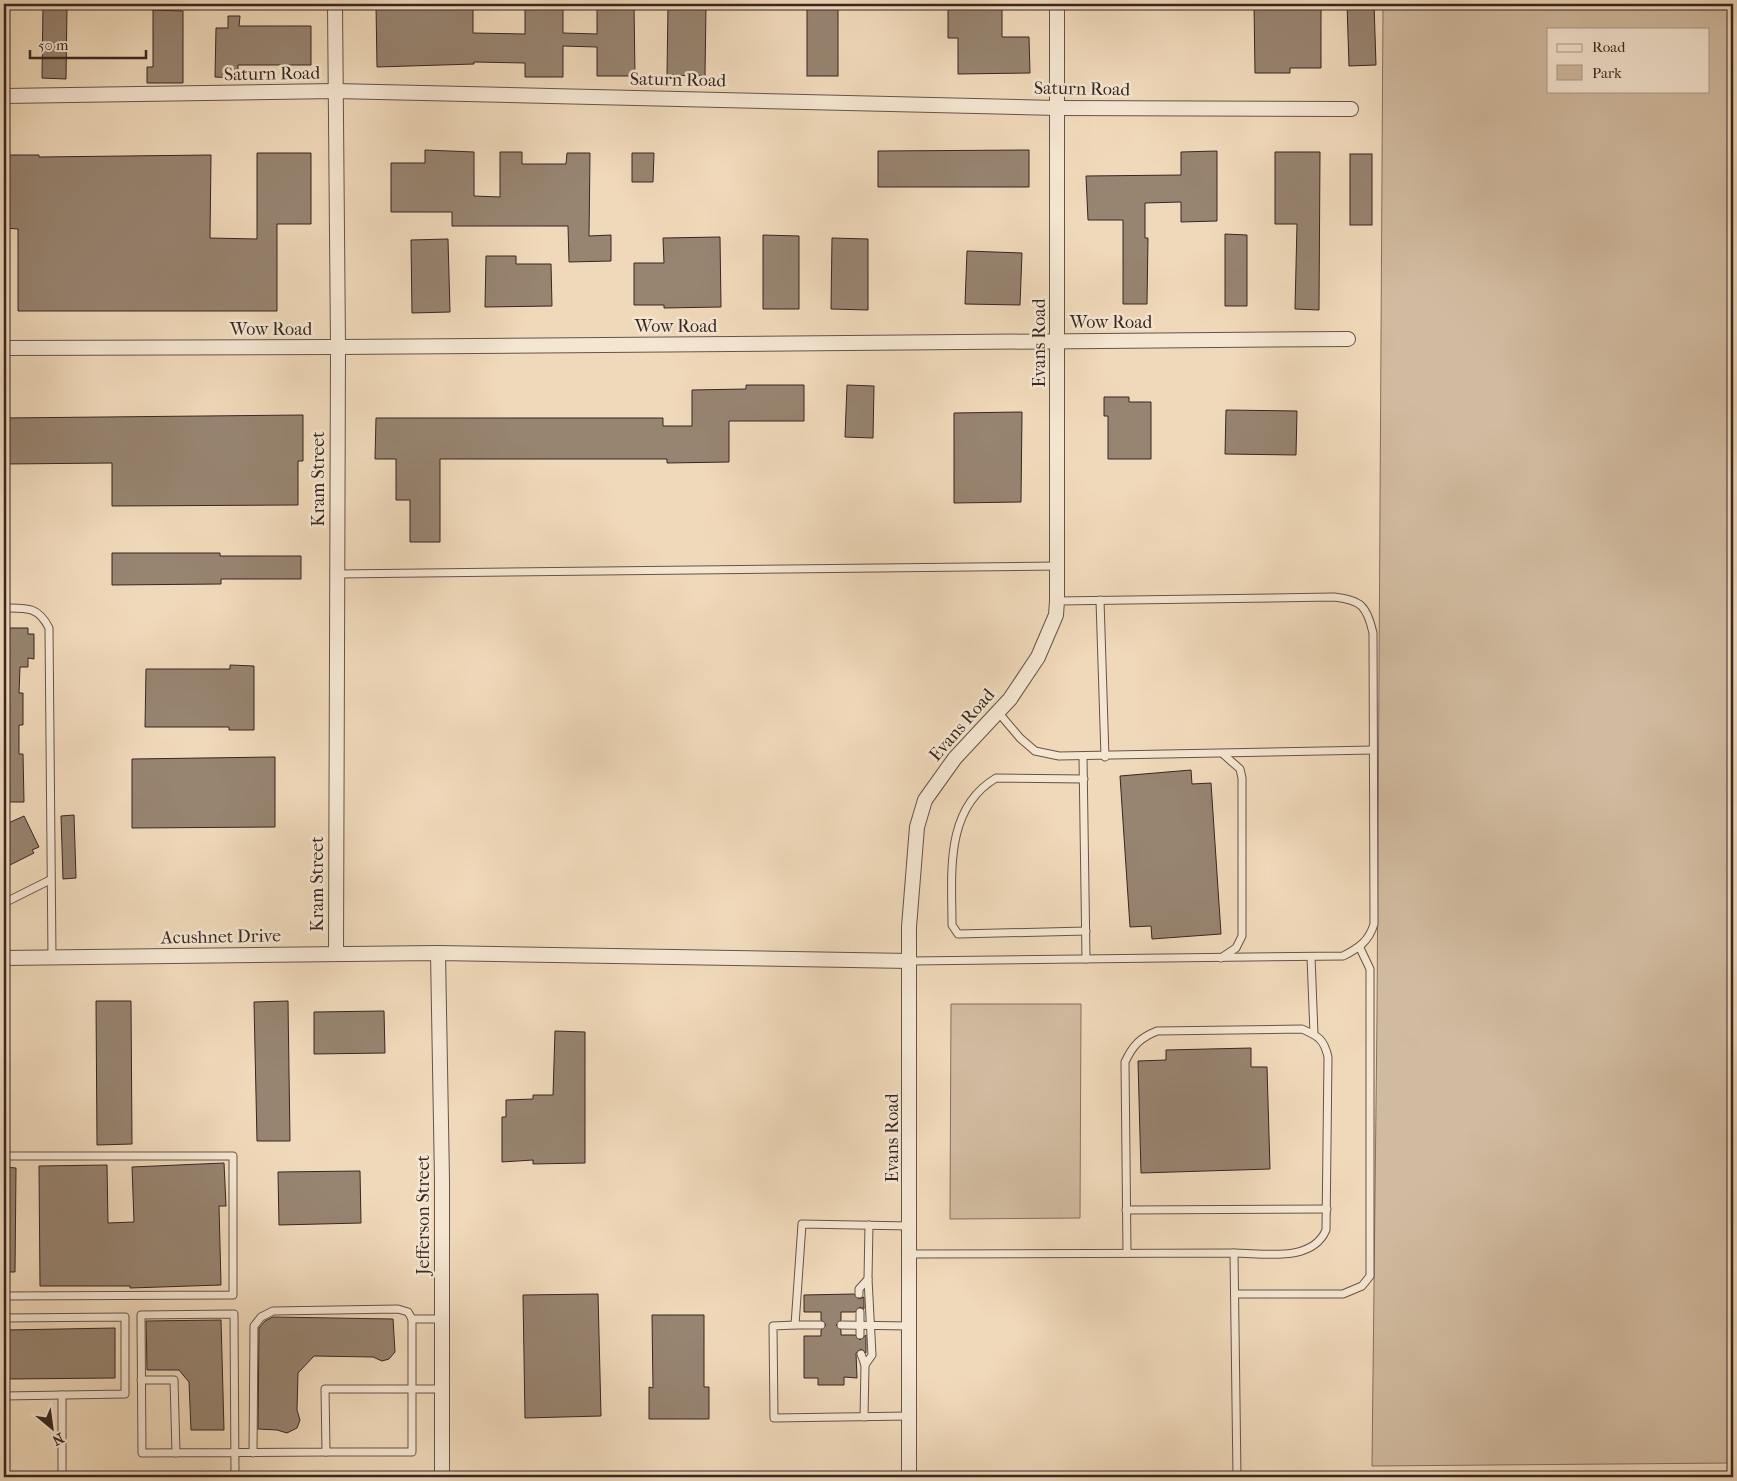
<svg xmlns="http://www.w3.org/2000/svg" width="1737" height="1481" font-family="'IM FELL French Canon',serif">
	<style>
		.green { fill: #d1bba0; stroke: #847161; fill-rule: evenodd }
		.building { fill: #978471; stroke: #372722 }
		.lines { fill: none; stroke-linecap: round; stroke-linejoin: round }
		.lane-casing { stroke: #655448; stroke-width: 9 }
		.street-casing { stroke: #655448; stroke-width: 16 }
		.lane { stroke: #f5e6d2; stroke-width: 7 }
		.street { stroke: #f5e6d2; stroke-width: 14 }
		.labels { text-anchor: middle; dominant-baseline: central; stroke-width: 5; stroke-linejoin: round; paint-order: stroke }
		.street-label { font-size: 18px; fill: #372722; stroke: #f5e6d2 }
	</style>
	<rect width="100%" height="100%" fill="#f0d9ba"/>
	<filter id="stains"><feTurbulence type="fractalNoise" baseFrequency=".004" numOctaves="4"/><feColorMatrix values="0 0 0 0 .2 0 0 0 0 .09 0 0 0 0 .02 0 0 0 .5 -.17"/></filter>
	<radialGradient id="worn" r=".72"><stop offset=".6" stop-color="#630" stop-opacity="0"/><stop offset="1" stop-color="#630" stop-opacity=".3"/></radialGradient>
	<g class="green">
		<path d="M 1383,4 L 1733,4 L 1733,1463 L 1372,1466 L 1377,1017 ZM 1548,29 L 1708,29 L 1708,91 L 1548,91 Z"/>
		<path d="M 951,1004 L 1081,1004 L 1080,1218 L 950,1219 Z"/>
	</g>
	<g class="building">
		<path d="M 473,4 L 473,33 L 525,34 L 525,5 L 563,5 L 563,33 L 597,34 L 597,4 L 634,4 L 635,76 L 597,76 L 597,47 L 563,46 L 563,77 L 525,77 L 525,63 L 474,62 L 474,64 L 377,67 L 376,5 Z"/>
		<path d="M 668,4 L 706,4 L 705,76 L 667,75 Z"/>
		<rect x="807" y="4" width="31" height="72"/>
		<path d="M 948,4 L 1002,4 L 1002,37 L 1029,37 L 1030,73 L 958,74 L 958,38 L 948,38 Z"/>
		<path d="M 1254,4 L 1321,4 L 1321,68 L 1290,68 L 1290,73 L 1255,73 Z"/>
		<path d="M 1347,4 L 1374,4 L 1376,65 L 1349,66 Z"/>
		<path d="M 43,6 L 67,6 L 66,79 L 42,78 Z"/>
		<path d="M 153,10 L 183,11 L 183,83 L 147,83 L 147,67 L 153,67 Z"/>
		<path d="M 228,16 L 240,16 L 239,26 L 311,26 L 311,65 L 238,65 L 238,78 L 215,77 L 216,28 L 228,28 Z"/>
		<path d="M 425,150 L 474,152 L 474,196 L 500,197 L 500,152 L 522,152 L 522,164 L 566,164 L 567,153 L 590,153 L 589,236 L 611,235 L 611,261 L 569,262 L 568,226 L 452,226 L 452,212 L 391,212 L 391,163 L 425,163 Z"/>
		<path d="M 1029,150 L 1029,187 L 878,187 L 878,151 Z"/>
		<path d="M 1217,151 L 1217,221 L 1181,222 L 1181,202 L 1145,203 L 1145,238 L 1148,238 L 1147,304 L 1123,304 L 1123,220 L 1088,220 L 1086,176 L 1181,175 L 1181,152 Z"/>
		<path d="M 1275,152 L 1320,152 L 1319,310 L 1295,309 L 1297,224 L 1275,224 Z"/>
		<path d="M 257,153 L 311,153 L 311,224 L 277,224 L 277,311 L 18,311 L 18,229 L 4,228 L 4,155 L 39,155 L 39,157 L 211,155 L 210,238 L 257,239 Z"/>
		<path d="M 632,153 L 654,153 L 653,182 L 632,182 Z"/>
		<rect x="1350" y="154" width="22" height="71"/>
		<path d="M 1225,234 L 1247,235 L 1247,306 L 1225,306 Z"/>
		<path d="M 763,235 L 799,236 L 799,309 L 763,309 Z"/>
		<path d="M 720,237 L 721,307 L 664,308 L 664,305 L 634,305 L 634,263 L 664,263 L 663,238 Z"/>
		<path d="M 832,238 L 868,239 L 868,310 L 831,309 Z"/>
		<path d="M 448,239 L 450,312 L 412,313 L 411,240 Z"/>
		<path d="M 967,251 L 1022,253 L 1020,305 L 965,304 Z"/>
		<path d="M 486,256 L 516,256 L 516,264 L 551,264 L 552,306 L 485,307 Z"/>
		<path d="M 746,385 L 804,385 L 804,421 L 729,421 L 729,462 L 667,463 L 667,459 L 440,459 L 440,542 L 410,542 L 410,500 L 396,500 L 396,459 L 375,459 L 376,418 L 663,418 L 663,426 L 692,426 L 692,390 L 746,389 Z"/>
		<path d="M 847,385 L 874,386 L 873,438 L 845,437 Z"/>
		<path d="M 1104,397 L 1129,397 L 1129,402 L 1151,402 L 1151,459 L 1108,459 L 1108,416 L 1104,416 Z"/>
		<path d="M 1226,410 L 1297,411 L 1296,455 L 1225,454 Z"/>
		<path d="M 1022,412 L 1021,502 L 954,503 L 954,413 Z"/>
		<path d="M 303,415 L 303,461 L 298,461 L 298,505 L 112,506 L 112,463 L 4,464 L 4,418 Z"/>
		<path d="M 112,553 L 220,553 L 220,556 L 301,556 L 301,579 L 221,579 L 221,584 L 112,585 Z"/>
		<path d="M 4,628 L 28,628 L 28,634 L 34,634 L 34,659 L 28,658 L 28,667 L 20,667 L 19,693 L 23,693 L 23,725 L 19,725 L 19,754 L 23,754 L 24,802 L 4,802 Z"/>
		<path d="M 230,665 L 254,666 L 254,730 L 229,730 L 229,727 L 145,727 L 146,669 L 230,669 Z"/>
		<path d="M 275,757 L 275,827 L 132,828 L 132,759 Z"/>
		<path d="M 1191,770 L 1192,784 L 1211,783 L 1221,934 L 1152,939 L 1151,926 L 1130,927 L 1120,776 Z"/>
		<path d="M 74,815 L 76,878 L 63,879 L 61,816 Z"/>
		<path d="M 24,816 L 39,847 L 32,850 L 34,853 L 4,868 L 4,825 Z"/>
		<path d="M 96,1001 L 131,1001 L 132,1144 L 97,1145 Z"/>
		<path d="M 288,1001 L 290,1141 L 257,1141 L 254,1002 Z"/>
		<path d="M 384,1011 L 385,1053 L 314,1054 L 314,1012 Z"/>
		<path d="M 555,1031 L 585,1032 L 585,1163 L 533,1164 L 533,1160 L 502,1162 L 502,1117 L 506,1117 L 506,1100 L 533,1099 L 533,1095 L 553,1095 Z"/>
		<path d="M 1251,1048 L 1251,1067 L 1267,1067 L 1270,1169 L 1141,1173 L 1138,1061 L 1166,1060 L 1166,1050 Z"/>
		<path d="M 224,1163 L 226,1206 L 219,1206 L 221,1285 L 130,1288 L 130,1286 L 40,1286 L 39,1166 L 107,1165 L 108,1223 L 134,1222 L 132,1167 Z"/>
		<path d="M 4,1167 L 16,1168 L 15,1272 L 4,1272 Z"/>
		<path d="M 360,1171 L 361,1223 L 279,1225 L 278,1172 Z"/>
		<path d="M 598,1294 L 601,1416 L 525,1418 L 523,1295 Z"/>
		<path d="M 854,1294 L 859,1299 L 864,1297 L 864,1309 L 860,1307 L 855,1312 L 841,1312 L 841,1320 L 836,1325 L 841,1330 L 841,1335 L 855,1335 L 860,1340 L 866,1335 L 866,1353 L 861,1349 L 856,1353 L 857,1378 L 844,1377 L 844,1385 L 818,1385 L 818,1378 L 804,1378 L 804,1336 L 821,1336 L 821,1330 L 826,1325 L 821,1320 L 821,1312 L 804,1312 L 804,1295 Z"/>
		<path d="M 652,1315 L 704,1315 L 704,1387 L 709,1387 L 709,1419 L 649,1419 L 649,1387 L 653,1388 Z"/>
		<path d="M 273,1317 L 393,1319 L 395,1352 L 389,1359 L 382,1361 L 373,1357 L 314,1356 L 298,1373 L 297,1410 L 300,1420 L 297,1428 L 287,1433 L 277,1430 L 258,1429 L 259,1328 L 265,1321 Z"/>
		<path d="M 221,1320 L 224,1430 L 191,1430 L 189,1382 L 179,1370 L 147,1370 L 146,1321 Z"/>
		<path d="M 115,1328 L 115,1378 L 8,1379 L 7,1330 Z"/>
	</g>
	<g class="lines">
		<g class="lane-casing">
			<g id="lane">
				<path d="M 337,574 L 1058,566"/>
				<path d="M 1100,600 L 1105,757"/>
				<path d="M 4,608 C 26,608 38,606 49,628 L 52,958"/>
				<path d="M 998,712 L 1020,738 L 1035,751 L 1059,756 L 1373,750"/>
				<path d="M 1083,757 L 1086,959"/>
				<path d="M 1084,779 L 996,778 C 944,809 952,874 952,925 L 958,934 L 1086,931"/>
				<path d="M 4,903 L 50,880"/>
				<path d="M 1311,957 L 1314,1034"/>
				<path d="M 1221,958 L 1236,948 L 1242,936 L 1242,778 L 1240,769 L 1223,754"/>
				<path d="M 910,961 L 1343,956 C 1359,948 1369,941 1374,924 L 1373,633 C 1367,606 1361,600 1334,597 L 1057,601"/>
				<path d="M 4,1156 L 233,1156 L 233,1295 L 4,1296"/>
				<path d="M 1126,1210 L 1327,1209"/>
				<path d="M 1127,1253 L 1125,1062 C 1133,1045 1140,1038 1157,1031 L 1302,1029 C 1318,1036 1324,1039 1328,1057 L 1326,1230 C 1312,1263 1264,1253 1234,1253"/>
				<path d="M 911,1254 L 1234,1253 L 1237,1477"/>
				<path d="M 868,1279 L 869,1225"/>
				<path d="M 859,1294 L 859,1289 L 868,1279 L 872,1355 L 865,1365 L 864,1417"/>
				<path d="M 1235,1294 L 1343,1294 L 1362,1286 L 1370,1276 L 1370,969 L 1360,948"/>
				<path d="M 860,1312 L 860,1335"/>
				<path d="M 4,1318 L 125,1317 L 125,1394 L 4,1396"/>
				<path d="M 795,1325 L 773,1326 L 774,1418 L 909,1416"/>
				<path d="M 821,1325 L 795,1325 L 802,1224 L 909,1226"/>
				<path d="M 841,1325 L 910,1326"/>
				<path d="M 861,1354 L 865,1365"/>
				<path d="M 141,1380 L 174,1380 L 176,1453"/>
				<path d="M 326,1452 L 412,1452 L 412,1319 L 442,1319"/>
				<path d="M 253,1453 L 254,1326 L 261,1317 L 273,1311 L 398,1309 L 408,1312 L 412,1319"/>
				<path d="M 62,1477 L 62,1395"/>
				<path d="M 235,1477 L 234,1314 L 141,1315 L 142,1453 C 203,1453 265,1452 326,1452 L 325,1389 L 442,1389"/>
			</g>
		</g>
		<g class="street-casing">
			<g id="street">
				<path d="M 335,4 L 338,347 L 336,954"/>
				<path d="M 4,96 L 335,91 L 1057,108 L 1351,109"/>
				<path d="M 4,348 L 338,347 L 1348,339"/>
				<path d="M 438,953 L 442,1180 L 442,1477"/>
				<path d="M 4,958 L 438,953 L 910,961"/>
				<path d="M 909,1477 L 909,927 L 917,827 L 925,800 L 955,758 L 1010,699 L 1038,657 L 1056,615 L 1057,601 L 1057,4"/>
			</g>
		</g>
		<use href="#lane" class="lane"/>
		<use href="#street" class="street"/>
	</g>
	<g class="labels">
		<g class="street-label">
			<text transform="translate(272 74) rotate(-1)">Saturn Road</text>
			<text transform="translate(678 80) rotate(1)">Saturn Road</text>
			<text transform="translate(1082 89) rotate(1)">Saturn Road</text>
			<text x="1111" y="322">Wow Road</text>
			<text x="676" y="326">Wow Road</text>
			<text x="271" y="329">Wow Road</text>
			<text transform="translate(1039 343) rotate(-90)">Evans Road</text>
			<text transform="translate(318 479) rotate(-90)">Kram Street</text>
			<text transform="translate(962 725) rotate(-49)">Evans Road</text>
			<text transform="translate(317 884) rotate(-90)">Kram Street</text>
			<text transform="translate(221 937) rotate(-1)">Acushnet Drive</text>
			<text transform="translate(892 1138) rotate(-90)">Evans Road</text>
			<text transform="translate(423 1215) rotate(-90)">Jefferson Street</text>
		</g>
	</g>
	<rect width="1737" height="1481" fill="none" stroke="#f0d9ba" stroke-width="20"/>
	<rect x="5" y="5" width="1727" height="1471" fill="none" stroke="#372722" stroke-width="2.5"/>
	<rect x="10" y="10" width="1717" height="1461" fill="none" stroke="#372722"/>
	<rect x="1547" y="28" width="162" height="65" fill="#f5e6d2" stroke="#a99a8c"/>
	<rect x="1557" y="44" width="25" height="8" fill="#f5e6d2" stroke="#a99a8c"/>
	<text x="1592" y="52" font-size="15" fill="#372722">Road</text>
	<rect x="1557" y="65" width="25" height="15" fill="#d1bba0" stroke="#a99a8c"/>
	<text x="1592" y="78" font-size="15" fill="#372722">Park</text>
	<g transform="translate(52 1428) rotate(151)" stroke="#f5e6d2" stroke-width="4" paint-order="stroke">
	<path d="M0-4L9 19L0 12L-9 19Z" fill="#372722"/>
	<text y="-8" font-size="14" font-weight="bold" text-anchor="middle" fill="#372722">N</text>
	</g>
	<path d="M30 50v8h116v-8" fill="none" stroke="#372722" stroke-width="2.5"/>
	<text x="38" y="50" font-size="15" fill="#372722" stroke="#f5e6d2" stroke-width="4" paint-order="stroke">50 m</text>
	<rect width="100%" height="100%" filter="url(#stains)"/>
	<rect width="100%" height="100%" fill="url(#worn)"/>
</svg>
